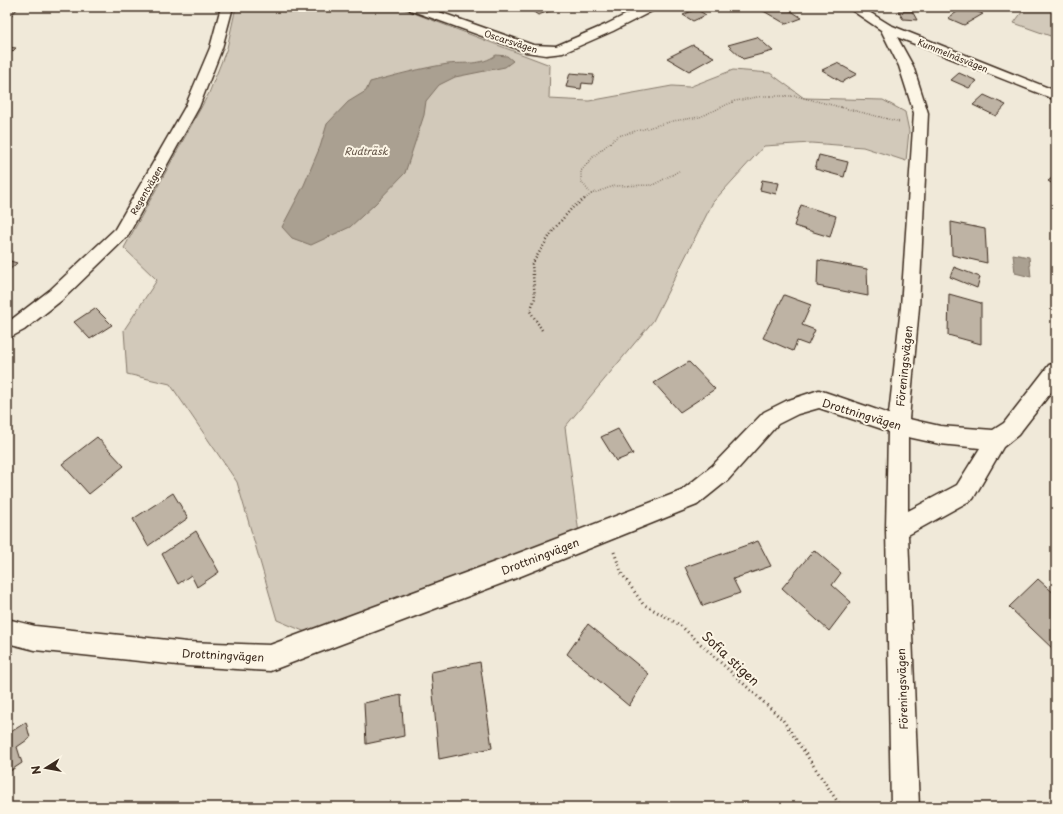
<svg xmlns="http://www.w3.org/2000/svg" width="1063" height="814" font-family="'Playpen Sans',sans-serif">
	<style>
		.green { fill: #d2c9ba; stroke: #867a6c }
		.water { fill: #aaa091; stroke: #7e7163 }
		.building { fill: #beb3a4; stroke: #3b2a1e }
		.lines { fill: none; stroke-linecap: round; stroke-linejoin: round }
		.street-casing { stroke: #3b2a1e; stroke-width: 3 }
		.path-far2 { stroke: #3b2a1e; stroke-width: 1.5; stroke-dasharray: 0.5 2; stroke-linecap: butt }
		.path-far1 { stroke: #3b2a1e; stroke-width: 2.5; stroke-dasharray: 1 2.5; stroke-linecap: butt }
		.path { stroke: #3b2a1e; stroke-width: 3; stroke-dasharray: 1 3.5; stroke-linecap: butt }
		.street { fill: #fcf5e5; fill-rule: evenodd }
		.labels { text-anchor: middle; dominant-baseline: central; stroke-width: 4; stroke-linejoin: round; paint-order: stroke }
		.far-street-label { font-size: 9px; fill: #3b2a1e; stroke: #fcf5e5 }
		.far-water-label { font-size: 10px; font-style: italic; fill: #625346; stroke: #fcf5e5 }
		.street-label { font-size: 11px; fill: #3b2a1e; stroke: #fcf5e5 }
		.near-street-label { font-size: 13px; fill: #3b2a1e; stroke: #fcf5e5 }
	</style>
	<rect width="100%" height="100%" fill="#f0e9d9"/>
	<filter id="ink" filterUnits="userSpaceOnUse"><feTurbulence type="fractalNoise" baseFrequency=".025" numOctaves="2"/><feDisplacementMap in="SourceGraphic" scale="8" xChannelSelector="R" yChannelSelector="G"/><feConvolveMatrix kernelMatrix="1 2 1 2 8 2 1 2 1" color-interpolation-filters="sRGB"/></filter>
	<g filter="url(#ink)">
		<g class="green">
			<path d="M 236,7 L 398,7 L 550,65 L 549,99 L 589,101 L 672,86 L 689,87 L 733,70 L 770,73 L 804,98 L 883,100 L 905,112 L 909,131 L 906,161 L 863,147 L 811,143 L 764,146 L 713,202 L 653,321 L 565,427 L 581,549 L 327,641 L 277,620 L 237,482 L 170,384 L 127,374 L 124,330 L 157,280 L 124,248 L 209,93 L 227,48 Z"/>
			<path d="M 1030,7 L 1056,7 L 1056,38 L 1014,23 L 1022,12 Z"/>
		</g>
		<g class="water">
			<path d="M 496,55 L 507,56 L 513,61 L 505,67 L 455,77 L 439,85 L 426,101 L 424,115 L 405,173 L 375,204 L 350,227 L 311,245 L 292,238 L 282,227 L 304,185 L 320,147 L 327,124 L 348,102 L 366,91 L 370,82 C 396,75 422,68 448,64 C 465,62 481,66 496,55 Z"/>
			<path d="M 1013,254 L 1029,257 L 1031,277 L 1015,273 Z"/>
		</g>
		<g class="building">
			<path d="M 7,7 L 19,7 L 8,19 L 7,19 Z"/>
			<path d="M 522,7 L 559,7 L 559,8 L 538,15 L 528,8 L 525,9 Z"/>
			<path d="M 764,7 L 785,7 L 802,18 L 786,24 L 760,9 Z"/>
			<path d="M 949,7 L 966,7 L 983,14 L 964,25 L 948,18 L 957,12 L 947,8 Z"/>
			<path d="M 696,9 L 706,15 L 693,21 L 683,15 Z"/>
			<path d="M 898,11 L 912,11 L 917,20 L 903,19 Z"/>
			<path d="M 757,37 L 773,51 L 743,59 L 728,45 Z"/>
			<path d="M 693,45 L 714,57 L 689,71 L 667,58 Z"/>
			<path d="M 7,47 L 16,48 L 7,57 Z"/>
			<path d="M 837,63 L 857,74 L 842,82 L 822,70 Z"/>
			<path d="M 570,73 L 594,75 L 592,84 L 582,83 L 581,89 L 566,87 Z"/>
			<path d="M 959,73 L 977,81 L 969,88 L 951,80 Z"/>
			<path d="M 984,95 L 1006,105 L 996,116 L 973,105 Z"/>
			<path d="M 819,155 L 848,162 L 844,177 L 815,169 Z"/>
			<path d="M 1056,175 L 1056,186 L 1048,181 Z"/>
			<path d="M 762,180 L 779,183 L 776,194 L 760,190 Z"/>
			<path d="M 801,205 L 836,216 L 830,237 L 794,226 Z"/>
			<path d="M 951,222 L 985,229 L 987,263 L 952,255 Z"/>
			<path d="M 7,260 L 17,263 L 7,272 Z"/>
			<path d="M 818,260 L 867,269 L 868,296 L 817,286 Z"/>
			<path d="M 954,267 L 980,277 L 977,288 L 950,277 Z"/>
			<path d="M 949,294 L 981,303 L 981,344 L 948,335 Z"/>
			<path d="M 784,295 L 811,305 L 802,325 L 815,330 L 808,345 L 797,341 L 793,351 L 763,338 Z"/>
			<path d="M 95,308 L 112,325 L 90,339 L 74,322 Z"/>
			<path d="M 689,362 L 715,389 L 680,412 L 654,383 Z"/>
			<path d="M 618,429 L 633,454 L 616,461 L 601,437 Z"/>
			<path d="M 97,437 L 124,466 L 89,494 L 62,464 Z"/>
			<path d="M 173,493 L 188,518 L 148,546 L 133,519 Z"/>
			<path d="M 196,531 L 219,572 L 197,587 L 191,575 L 178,584 L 162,554 Z"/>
			<path d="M 758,541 L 771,566 L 733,579 L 740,593 L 703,606 L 685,567 Z"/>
			<path d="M 814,550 L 841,573 L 832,585 L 851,602 L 829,631 L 782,588 Z"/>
			<path d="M 1038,579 L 1056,595 L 1055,651 L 1009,607 Z"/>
			<path d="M 588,624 L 649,674 L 629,706 L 567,654 Z"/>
			<path d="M 480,662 L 492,748 L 439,759 L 431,672 Z"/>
			<path d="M 401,695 L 404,736 L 366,744 L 364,703 Z"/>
			<path d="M 26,722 L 30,738 L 17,747 L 22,763 L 7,773 L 7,732 L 8,734 Z"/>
		</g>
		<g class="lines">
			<g class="street-casing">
				<g id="street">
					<path d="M 221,7 L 233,7 L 222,48 L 199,107 L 127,237 L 62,300 L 24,330 L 7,339 L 7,323 L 50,290 L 115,229 L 185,107 L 210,48 Z"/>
					<path d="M 408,7 L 425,7 L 533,45 L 556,46 L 605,25 L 641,7 L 656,7 L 654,10 L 613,31 L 563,53 L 546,55 L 526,52 L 410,10 Z"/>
					<path d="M 847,7 L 861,7 L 890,25 L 1056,91 L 1056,100 L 897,37 L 913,66 L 928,113 L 919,307 L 909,419 L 940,426 L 993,430 L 1004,423 L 1049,365 L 1056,363 L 1056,386 L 1018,435 L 1003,447 L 973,499 L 908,535 L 919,807 L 891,807 L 886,529 L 888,431 L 819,408 L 798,414 L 778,424 L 728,480 L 697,505 L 511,580 L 270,671 L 187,666 L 35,650 L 7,643 L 7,619 L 35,626 L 187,642 L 270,645 L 511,556 L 681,491 L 712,466 L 764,412 L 786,401 L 819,390 L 889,414 L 901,307 L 914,113 L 899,66 L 881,30 ZM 908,437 L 940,444 L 980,448 L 957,485 L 908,511 Z"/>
				</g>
			</g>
			<g class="path-far2">
				<path d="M 591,194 L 614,186 L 653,185 L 679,171"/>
				<path d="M 585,199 L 591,194 L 581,181 L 581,171 L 594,156 L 618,136 L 673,121 L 700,117 L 735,101 L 763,96 L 796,96 L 900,122"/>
			</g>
			<path class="path-far1" d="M 542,330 L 530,311 L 535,298 L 532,264 L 554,229 L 572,208 L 586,198"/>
			<path class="path" d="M 614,552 L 622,574 L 643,604 L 680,625 L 783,720 L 841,807"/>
			<use href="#street" class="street"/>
		</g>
	</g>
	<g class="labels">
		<g class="far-street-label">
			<text transform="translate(511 41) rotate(18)">Oscarsvägen</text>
			<text transform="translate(953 55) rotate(22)">Kummelnäsvägen</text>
			<text transform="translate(146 190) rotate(-60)">Regentvägen</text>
		</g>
		<g class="far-water-label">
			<text x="366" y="150">Rudträsk</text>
		</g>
		<g class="street-label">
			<text transform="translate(904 366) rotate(-84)">Föreningsvägen</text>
			<text transform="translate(862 414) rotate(17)">Drottningvägen</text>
			<text transform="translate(540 556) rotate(-21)">Drottningvägen</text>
			<text transform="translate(223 655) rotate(3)">Drottningvägen</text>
			<text transform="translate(902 689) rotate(-92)">Föreningsvägen</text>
		</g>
		<g class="near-street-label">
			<text transform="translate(731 658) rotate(43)">Sofia stigen</text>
		</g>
	</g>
	<rect width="1063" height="814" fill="none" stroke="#fcf5e5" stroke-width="24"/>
	<rect x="12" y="12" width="1039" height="790" fill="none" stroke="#3b2a1e" stroke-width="1.5" filter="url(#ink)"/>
	<g transform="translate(46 768) rotate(259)" stroke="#fcf5e5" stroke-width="3" paint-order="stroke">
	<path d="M0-3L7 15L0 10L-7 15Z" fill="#3b2a1e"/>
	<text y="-6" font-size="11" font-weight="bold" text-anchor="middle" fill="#3b2a1e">N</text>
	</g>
</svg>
